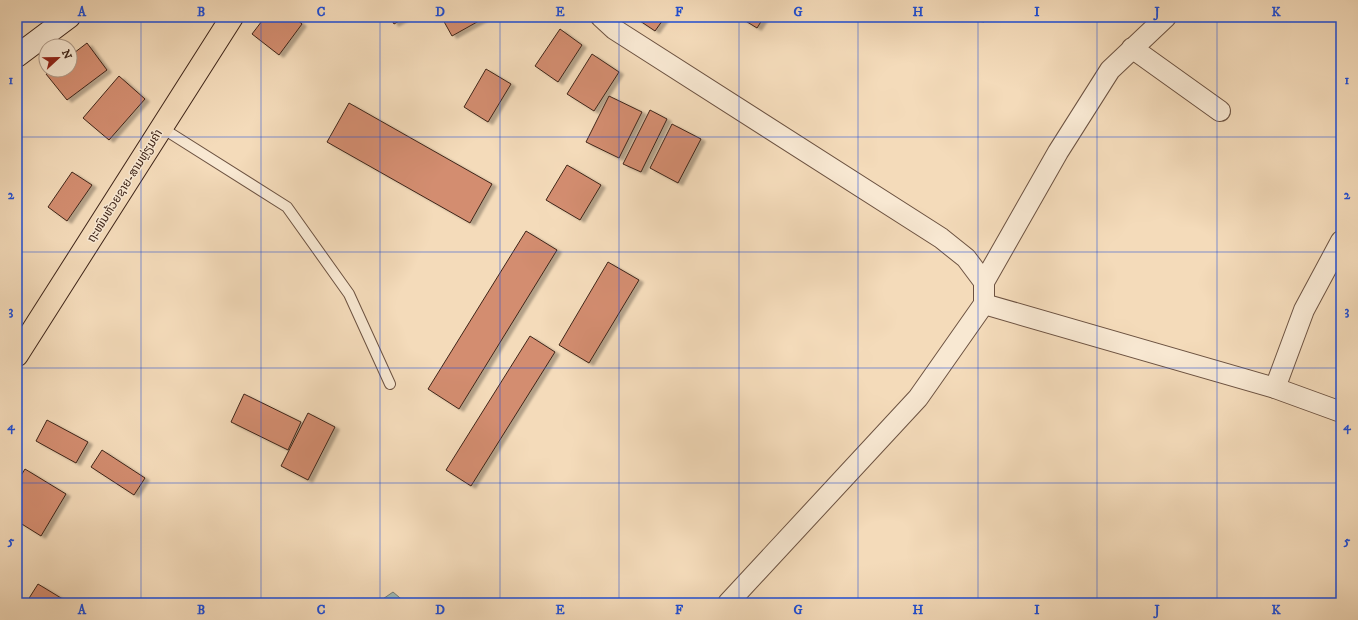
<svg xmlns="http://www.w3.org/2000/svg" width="1358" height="620" font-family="'IM FELL DW Pica','Noto Sans Lao',serif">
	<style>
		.green { fill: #c2be8b; stroke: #807252 }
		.water { fill: #9dbab6; stroke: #777e77 }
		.building { fill: #d38d6f; stroke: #3f2519; filter: url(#shadow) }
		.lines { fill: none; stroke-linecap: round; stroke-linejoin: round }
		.lane-casing { stroke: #6c5241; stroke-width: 12 }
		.street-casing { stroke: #6c5241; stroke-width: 22 }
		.secondary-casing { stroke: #3f2519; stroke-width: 24 }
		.primary-casing { stroke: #3f2519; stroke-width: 24 }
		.lane { stroke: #f8e8d2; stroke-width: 10 }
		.street { stroke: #f8e8d2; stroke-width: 20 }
		.secondary { stroke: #f8e8d2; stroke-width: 22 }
		.primary { stroke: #f4dbba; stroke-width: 22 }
		.grid { fill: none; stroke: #1d4ed8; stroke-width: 1; stroke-opacity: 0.55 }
		.labels { text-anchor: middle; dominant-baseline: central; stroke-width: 3; stroke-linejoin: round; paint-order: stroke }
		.street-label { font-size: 12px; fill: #3f2519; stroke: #f8e8d2 }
		.neatline { fill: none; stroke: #1d4ed8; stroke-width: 1.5 }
		.grid-label { font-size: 13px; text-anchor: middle; font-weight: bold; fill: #1d4ed8 }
	</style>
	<defs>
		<filter id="shadow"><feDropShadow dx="4.5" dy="2.5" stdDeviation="1" flood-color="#0004"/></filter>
	</defs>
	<rect width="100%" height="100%" fill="#f4dbba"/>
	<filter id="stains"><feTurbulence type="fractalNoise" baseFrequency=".005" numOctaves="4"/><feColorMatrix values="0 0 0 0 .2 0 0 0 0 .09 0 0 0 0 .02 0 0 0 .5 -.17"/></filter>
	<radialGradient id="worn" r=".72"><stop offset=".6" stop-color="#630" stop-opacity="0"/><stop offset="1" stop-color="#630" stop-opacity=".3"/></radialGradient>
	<path class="green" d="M 950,17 L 989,17 L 984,22 Z"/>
	<path class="water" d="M 393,592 L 406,603 L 377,603 Z"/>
	<g class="building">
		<path d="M 265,17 L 294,17 L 302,24 L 279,55 L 252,34 Z"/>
		<path d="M 390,17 L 406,17 L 394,24 Z"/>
		<path d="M 444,17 L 486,17 L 452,36 L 442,18 Z"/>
		<path d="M 634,17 L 665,17 L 655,31 Z"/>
		<path d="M 739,17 L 764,17 L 757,28 Z"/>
		<path d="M 560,29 L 582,45 L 558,82 L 535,66 Z"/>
		<path d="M 87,43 L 107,70 L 67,100 L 46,74 L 51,70 L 70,70 L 70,56 Z"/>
		<path d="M 592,54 L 619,72 L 594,111 L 567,94 Z"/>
		<path d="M 486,69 L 511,84 L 488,122 L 464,107 Z"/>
		<path d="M 119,76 L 145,99 L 109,140 L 83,118 Z"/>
		<path d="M 609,96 L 642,112 L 619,158 L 586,142 Z"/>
		<path d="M 349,103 L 492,184 L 470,223 L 327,142 Z"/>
		<path d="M 650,110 L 667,119 L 641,172 L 623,164 Z"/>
		<path d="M 672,124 L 701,139 L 678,183 L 650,168 Z"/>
		<path d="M 567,165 L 601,185 L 580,220 L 546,200 Z"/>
		<path d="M 72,172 L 92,185 L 67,221 L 48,207 Z"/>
		<path d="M 526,231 L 557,250 L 459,409 L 428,389 Z"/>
		<path d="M 608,262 L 639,280 L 589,363 L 559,345 Z"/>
		<path d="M 530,336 L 555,352 L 471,486 L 446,470 Z"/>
		<path d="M 244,394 L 301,422 L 288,450 L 231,422 Z"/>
		<path d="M 308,413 L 335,427 L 308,480 L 281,466 Z"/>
		<path d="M 47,420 L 88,442 L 76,463 L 36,441 Z"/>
		<path d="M 102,450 L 145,478 L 134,495 L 91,467 Z"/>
		<path d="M 25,469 L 66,494 L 41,536 L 17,521 L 17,482 Z"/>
		<path d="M 38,584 L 66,601 L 65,603 L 26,603 Z"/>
	</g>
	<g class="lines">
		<g class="lane-casing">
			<path id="lane" d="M 162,128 L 287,207 L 349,294 L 390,384"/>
		</g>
		<g class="street-casing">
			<g id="street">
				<path d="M 601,17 L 614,29 L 941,238 L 966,258 L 984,282 L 984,304 L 918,398 L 728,603"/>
				<path d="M 1132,48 L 1220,111"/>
				<path d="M 984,282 L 1058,152 L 1110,70 L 1166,17"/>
				<path d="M 984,304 L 1275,388 L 1341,412"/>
				<path d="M 1275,388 L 1304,310 L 1341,241"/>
			</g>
		</g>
		<g class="secondary-casing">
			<path id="secondary" d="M 17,56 L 69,17"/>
		</g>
		<g class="primary-casing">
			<path id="primary" d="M 17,355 L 232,17"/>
		</g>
		<use href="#lane" class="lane"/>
		<use href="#street" class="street"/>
		<use href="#secondary" class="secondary"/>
		<use href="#primary" class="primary"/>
	</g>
	<path class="grid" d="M 141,17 L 141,603M 261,17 L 261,603M 380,17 L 380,603M 500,17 L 500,603M 619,17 L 619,603M 739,17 L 739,603M 858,17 L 858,603M 978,17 L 978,603M 1097,17 L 1097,603M 1217,17 L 1217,603M 17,137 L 1341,137M 17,252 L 1341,252M 17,368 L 1341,368M 17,483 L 1341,483"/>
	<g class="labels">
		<g class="street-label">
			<text transform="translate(125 186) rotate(-58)">ຖະໜົນຫ້ວຍຊາຍ-ສາມຫຼ່ຽມຄຳ</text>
		</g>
	</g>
	<rect width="1358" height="620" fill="none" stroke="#f4dbba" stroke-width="44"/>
	<g transform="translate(58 58) rotate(68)"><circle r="19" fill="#f8e8d2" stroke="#ae9a88"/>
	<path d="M0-3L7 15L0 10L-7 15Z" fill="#8f2418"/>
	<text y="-6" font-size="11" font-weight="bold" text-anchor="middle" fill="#3f2519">N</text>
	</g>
	<rect x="22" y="22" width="1314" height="576" class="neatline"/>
	<g class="grid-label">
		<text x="82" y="16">A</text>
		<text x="201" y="16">B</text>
		<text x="321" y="16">C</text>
		<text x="440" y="16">D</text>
		<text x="560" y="16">E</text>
		<text x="679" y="16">F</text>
		<text x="798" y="16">G</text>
		<text x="918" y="16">H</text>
		<text x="1037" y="16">I</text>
		<text x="1157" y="16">J</text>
		<text x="1276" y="16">K</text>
		<text x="11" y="84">1</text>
		<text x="1347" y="84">1</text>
		<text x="11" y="199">2</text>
		<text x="1347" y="199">2</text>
		<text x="11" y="315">3</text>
		<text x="1347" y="315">3</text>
		<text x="11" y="430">4</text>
		<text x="1347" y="430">4</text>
		<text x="11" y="545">5</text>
		<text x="1347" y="545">5</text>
		<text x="82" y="614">A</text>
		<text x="201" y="614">B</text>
		<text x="321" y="614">C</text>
		<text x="440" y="614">D</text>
		<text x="560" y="614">E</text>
		<text x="679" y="614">F</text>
		<text x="798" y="614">G</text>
		<text x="918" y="614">H</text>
		<text x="1037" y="614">I</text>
		<text x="1157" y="614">J</text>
		<text x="1276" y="614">K</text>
	</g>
	<rect width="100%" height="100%" filter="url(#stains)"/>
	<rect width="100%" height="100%" fill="url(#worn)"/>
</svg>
